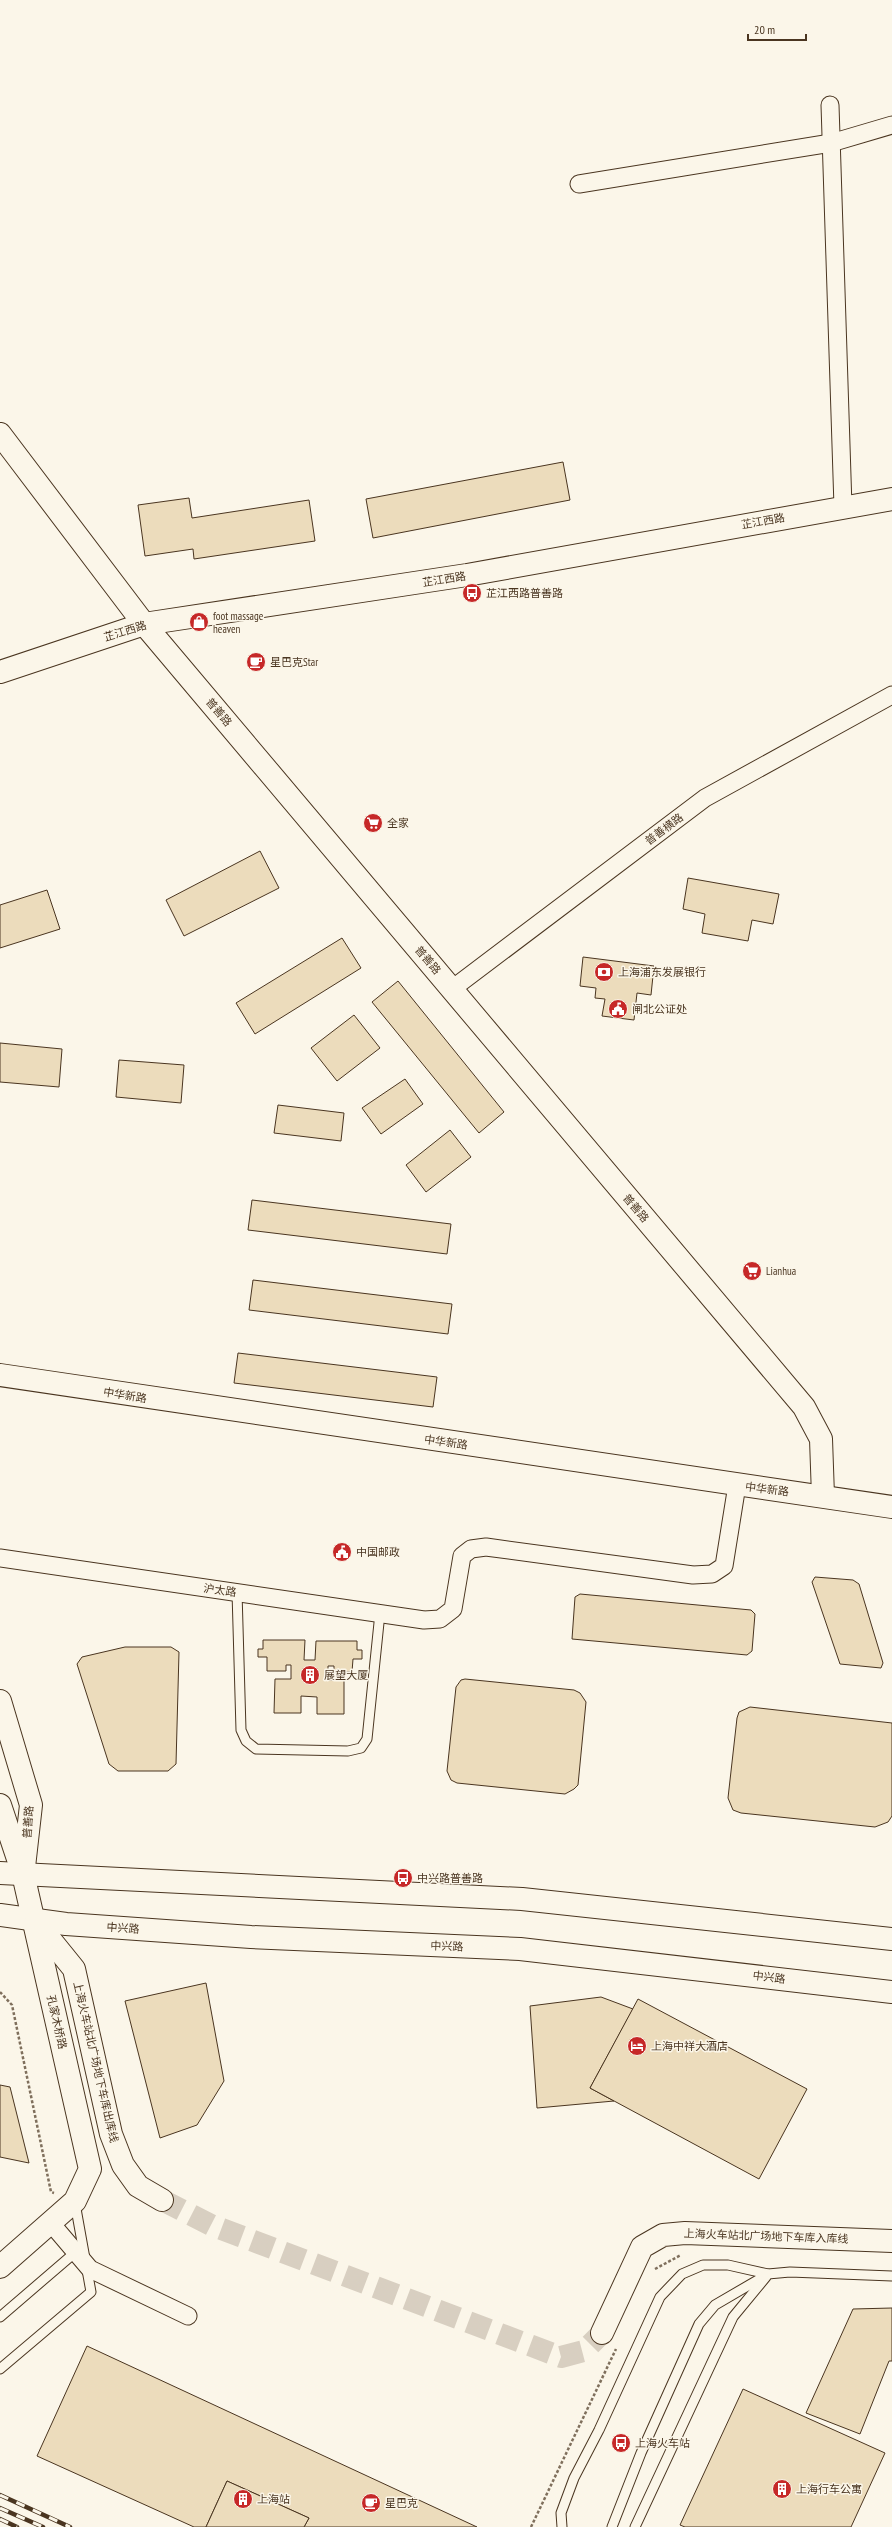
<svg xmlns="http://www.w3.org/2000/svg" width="892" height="2527" font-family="'PT Sans Narrow','Noto Sans SC',sans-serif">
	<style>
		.building { fill: #ecdcbc; stroke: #4a3520 }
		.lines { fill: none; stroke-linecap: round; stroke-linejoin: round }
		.secondary-tunnel { stroke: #d8cfc1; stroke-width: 22; stroke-dasharray: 22 11; stroke-linecap: butt }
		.lane-casing { stroke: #4a3520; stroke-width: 11 }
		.street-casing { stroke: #4a3520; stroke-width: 19 }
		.secondary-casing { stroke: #4a3520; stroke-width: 24 }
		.path { stroke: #7f6f5c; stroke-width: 2.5; stroke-dasharray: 3 2; stroke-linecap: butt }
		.lane { stroke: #fbf6e9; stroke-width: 9 }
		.street { stroke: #fbf6e9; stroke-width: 17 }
		.secondary { stroke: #fbf6e9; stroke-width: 22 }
		.rail-casing { stroke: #4a3520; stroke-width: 4.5 }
		.rail { stroke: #fbf6e9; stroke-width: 3; stroke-dasharray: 9; stroke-linecap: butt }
		.labels { text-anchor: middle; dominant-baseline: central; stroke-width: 3; stroke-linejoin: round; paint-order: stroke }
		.street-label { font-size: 11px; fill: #4a3520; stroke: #fbf6e9 }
		.poi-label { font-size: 11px; fill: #4a3520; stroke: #fbf6e9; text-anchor: start }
	</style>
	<rect width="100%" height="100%" fill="#fbf6e9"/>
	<g class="building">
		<path d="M 563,462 L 570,500 L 373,538 L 366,499 Z"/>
		<path d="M 189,498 L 192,518 L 309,500 L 315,541 L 194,559 L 193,549 L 145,556 L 138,505 Z"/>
		<path d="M 260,851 L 279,888 L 184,936 L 166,900 Z"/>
		<path d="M 688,878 L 779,894 L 773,924 L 752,920 L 748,941 L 702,933 L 705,914 L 683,909 Z"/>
		<path d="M 47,890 L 60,929 L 0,948 L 0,905 Z"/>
		<path d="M 342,938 L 361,968 L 255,1034 L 236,1003 Z"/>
		<path d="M 583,957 L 654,966 L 651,995 L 637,993 L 634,1020 L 602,1016 L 605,999 L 595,998 L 596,988 L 580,986 Z"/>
		<path d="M 398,981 L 504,1112 L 479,1133 L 372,1002 Z"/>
		<path d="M 354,1015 L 380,1048 L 337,1081 L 311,1048 Z"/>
		<path d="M 0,1043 L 62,1049 L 59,1087 L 0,1082 Z"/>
		<path d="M 119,1060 L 184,1065 L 181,1103 L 116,1097 Z"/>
		<path d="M 405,1079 L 423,1104 L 381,1134 L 362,1108 Z"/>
		<path d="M 278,1105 L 344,1113 L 341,1141 L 274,1133 Z"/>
		<path d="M 450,1130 L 471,1157 L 426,1192 L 406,1165 Z"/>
		<path d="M 252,1200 L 451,1224 L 447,1254 L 248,1230 Z"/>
		<path d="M 253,1280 L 452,1304 L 448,1334 L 249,1310 Z"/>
		<path d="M 238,1353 L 437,1377 L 433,1407 L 234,1383 Z"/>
		<path d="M 815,1577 L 853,1580 L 859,1584 L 883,1663 L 881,1668 L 840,1664 L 812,1582 Z"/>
		<path d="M 580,1594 L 751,1610 L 755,1614 L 752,1651 L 747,1655 L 572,1639 L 575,1597 Z"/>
		<path d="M 263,1640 L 305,1640 L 304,1660 L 315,1660 L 316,1641 L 357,1641 L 357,1650 L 362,1650 L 362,1659 L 353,1659 L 352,1672 L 334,1672 L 334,1666 L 328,1666 L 328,1680 L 344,1680 L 344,1714 L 317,1714 L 317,1697 L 301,1696 L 301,1713 L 274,1713 L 275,1679 L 291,1679 L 291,1665 L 286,1665 L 286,1671 L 267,1671 L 267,1657 L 258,1657 L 258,1649 L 263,1649 Z"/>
		<path d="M 125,1647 L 171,1647 L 179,1652 L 176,1764 L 168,1771 L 118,1771 L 109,1764 L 77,1664 L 82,1657 Z"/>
		<path d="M 465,1679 L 574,1690 L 580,1693 L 586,1702 L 578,1785 L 574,1789 L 565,1794 L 457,1783 L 451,1780 L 447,1771 L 456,1687 L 461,1680 Z"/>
		<path d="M 750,1707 L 892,1723 L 892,1816 L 888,1822 L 875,1827 L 741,1813 L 733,1810 L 728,1798 L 737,1718 L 739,1712 Z"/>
		<path d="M 206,1983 L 224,2081 L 197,2125 L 160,2138 L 125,2001 Z"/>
		<path d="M 601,1997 L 633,2009 L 590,2088 L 614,2101 L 537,2108 L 530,2006 Z"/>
		<path d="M 638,1999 L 807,2089 L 759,2179 L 590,2088 Z"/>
		<path d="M 0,2085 L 10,2087 L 29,2163 L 0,2157 Z"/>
		<path d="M 892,2308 L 892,2361 L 889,2361 L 860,2434 L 806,2413 L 853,2309 Z"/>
		<path d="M 87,2346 L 477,2527 L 304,2527 L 309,2518 L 227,2481 L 206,2527 L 194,2527 L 37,2456 Z"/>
		<path d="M 743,2389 L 885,2453 L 851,2527 L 685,2527 L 680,2525 Z"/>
		<path d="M 227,2481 L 309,2518 L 304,2527 L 206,2527 Z"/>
	</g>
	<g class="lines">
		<path class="secondary-tunnel" d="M 162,2200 L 211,2225 L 561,2357 L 584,2351 L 602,2333"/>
		<g class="lane-casing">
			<g id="lane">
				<path d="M 237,1592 L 241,1730 L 246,1741 L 256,1749 L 348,1751 L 361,1748 L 367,1739 L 380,1613"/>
				<path d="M 0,2317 L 78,2250"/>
				<path d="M 0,2369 L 91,2292 L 75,2203"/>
				<path d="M 562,2527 L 561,2513 L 574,2478 L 599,2430 L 660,2297 L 682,2274 L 703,2265 L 728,2265 L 768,2274 L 790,2272 L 892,2276"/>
				<path d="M 612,2527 L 641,2453 L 699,2324 L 715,2305 L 768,2274"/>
				<path d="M 635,2527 L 733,2317 L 766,2277"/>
			</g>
		</g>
		<g class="street-casing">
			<g id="street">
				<path d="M 830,105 L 843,507"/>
				<path d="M 579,184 L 831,143 L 892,125"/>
				<path d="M 452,989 L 705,798 L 892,695"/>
				<path d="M 0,1558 L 424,1620 L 440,1619 L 453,1609 L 462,1556 L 471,1549 L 486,1547 L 693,1575 L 712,1574 L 724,1566 L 737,1485"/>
				<path d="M 50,2222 L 90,2269 L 188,2316"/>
			</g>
		</g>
		<g class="secondary-casing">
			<g id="secondary">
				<path d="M 0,434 L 144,624 L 804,1407 L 821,1439 L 823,1496"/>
				<path d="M 0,672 L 144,624 L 467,575 L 892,499"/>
				<path d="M 0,1375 L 892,1507"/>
				<path d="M 0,1701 L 31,1805 L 24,1867"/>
				<path d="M 0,1805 L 23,1874 L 90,2169 L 75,2201 L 0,2267"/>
				<path d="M 0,1873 L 522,1899 L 892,1939"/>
				<path d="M 0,1915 L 66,1924 L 251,1937 L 520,1949 L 892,1992"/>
				<path d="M 36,1922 L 74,1969 L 111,2134 L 123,2165 L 138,2186 L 162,2200"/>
				<path d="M 602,2333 L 642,2247 L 663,2235 L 685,2233 L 892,2241"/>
			</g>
		</g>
		<g class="path">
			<path d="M 0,1992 L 12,2005 L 51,2192 L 54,2193"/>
			<path d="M 655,2269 L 681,2255"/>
			<path d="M 531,2527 L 616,2349"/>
		</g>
		<use href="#lane" class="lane"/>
		<use href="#street" class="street"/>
		<use href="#secondary" class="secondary"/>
		<g class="rail-casing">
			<g id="rail">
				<path d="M 0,2495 L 70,2527"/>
				<path d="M 0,2508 L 43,2527"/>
				<path d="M 0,2519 L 17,2527"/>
			</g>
		</g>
		<use href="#rail" class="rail"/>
	</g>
	<defs>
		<g id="bus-disc" transform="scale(1)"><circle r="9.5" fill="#c62828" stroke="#fbf6e9"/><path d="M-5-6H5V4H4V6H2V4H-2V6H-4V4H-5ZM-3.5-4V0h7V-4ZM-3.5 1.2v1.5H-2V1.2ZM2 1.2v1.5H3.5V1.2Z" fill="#fff"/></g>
		<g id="shop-disc" transform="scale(1)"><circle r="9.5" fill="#c62828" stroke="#fbf6e9"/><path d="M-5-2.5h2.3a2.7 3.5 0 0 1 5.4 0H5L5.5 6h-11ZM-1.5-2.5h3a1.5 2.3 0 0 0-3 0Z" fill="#fff"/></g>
		<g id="cafe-disc" transform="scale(1)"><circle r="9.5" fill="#c62828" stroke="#fbf6e9"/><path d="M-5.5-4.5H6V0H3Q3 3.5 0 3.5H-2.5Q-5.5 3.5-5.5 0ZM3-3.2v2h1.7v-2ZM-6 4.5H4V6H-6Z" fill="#fff"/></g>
		<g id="supermarket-disc" transform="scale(1)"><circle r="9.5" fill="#c62828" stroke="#fbf6e9"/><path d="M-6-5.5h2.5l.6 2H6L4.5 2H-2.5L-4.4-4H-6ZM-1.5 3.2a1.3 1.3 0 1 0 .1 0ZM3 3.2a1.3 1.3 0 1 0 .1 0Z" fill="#fff"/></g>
		<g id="bank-disc" transform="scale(1)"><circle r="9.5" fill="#c62828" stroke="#fbf6e9"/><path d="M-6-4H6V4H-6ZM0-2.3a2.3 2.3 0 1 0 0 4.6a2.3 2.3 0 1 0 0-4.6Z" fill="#fff"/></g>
		<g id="civic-disc" transform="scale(1)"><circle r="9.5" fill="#c62828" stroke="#fbf6e9"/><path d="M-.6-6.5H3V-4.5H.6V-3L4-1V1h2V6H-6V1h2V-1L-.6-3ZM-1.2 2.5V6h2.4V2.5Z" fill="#fff"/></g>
		<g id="building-disc" transform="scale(1)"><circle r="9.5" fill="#c62828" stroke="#fbf6e9"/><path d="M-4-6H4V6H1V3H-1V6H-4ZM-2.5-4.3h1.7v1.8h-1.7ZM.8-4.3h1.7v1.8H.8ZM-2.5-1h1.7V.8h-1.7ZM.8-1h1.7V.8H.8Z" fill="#fff"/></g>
		<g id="hotel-disc" transform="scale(1)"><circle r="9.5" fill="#c62828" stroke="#fbf6e9"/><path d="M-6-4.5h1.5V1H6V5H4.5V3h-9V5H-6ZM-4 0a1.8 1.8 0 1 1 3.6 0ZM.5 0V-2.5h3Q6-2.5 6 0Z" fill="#fff"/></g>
	</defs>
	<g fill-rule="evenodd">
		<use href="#bus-disc" x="472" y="593"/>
		<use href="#shop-disc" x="199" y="622"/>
		<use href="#cafe-disc" x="256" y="662"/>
		<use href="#supermarket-disc" x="373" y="823"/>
		<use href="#bank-disc" x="604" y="972"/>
		<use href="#civic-disc" x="618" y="1009"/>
		<use href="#supermarket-disc" x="752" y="1271"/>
		<use href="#civic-disc" x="342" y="1552"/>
		<use href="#building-disc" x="310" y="1675"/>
		<use href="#bus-disc" x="403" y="1878"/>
		<use href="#hotel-disc" x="637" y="2046"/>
		<use href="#bus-disc" x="621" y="2443"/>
		<use href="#building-disc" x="782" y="2489"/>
		<use href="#building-disc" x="243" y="2499"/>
		<use href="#cafe-disc" x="371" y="2503"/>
	</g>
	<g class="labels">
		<g class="street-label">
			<text transform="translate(763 521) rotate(-10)">芷江西路</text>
			<text transform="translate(444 579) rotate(-9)">芷江西路</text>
			<text transform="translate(125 631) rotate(-17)">芷江西路</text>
			<text transform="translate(219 712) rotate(50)">普善路</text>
			<text transform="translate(664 829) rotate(-37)">普善横路</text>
			<text transform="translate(428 960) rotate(50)">普善路</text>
			<text transform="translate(636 1208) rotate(50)">普善路</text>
			<text transform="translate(125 1395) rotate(9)">中华新路</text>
			<text transform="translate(446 1442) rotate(8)">中华新路</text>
			<text transform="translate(767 1489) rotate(7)">中华新路</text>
			<text transform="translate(220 1590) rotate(8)">沪太路</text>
			<text transform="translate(28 1822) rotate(-86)">普善路</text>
			<text transform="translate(123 1928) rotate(4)">中兴路</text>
			<text transform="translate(447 1946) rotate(2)">中兴路</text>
			<text transform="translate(769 1977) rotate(7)">中兴路</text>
			<text transform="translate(57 2022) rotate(77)">孔家木桥路</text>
			<text transform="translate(96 2062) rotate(77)">上海火车站北广场地下车库出库线</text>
			<text transform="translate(766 2236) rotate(2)">上海火车站北广场地下车库入库线</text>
		</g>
		<g class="poi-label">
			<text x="486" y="593">芷江西路普善路</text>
			<text x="213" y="616">foot massage<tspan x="213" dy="13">heaven</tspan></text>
			<text x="270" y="662">星巴克Star</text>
			<text x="387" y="823">全家</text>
			<text x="618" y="972">上海浦东发展银行</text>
			<text x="632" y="1009">闸北公证处</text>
			<text x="766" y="1271">Lianhua</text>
			<text x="356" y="1552">中国邮政</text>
			<text x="324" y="1675">展望大厦</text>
			<text x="417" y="1878">中兴路普善路</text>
			<text x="651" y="2046">上海中祥大酒店</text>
			<text x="635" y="2443">上海火车站</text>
			<text x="796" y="2489">上海行车公寓</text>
			<text x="257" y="2499">上海站</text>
			<text x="385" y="2503">星巴克</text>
		</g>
	</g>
	<path d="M748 34v6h58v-6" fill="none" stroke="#4a3520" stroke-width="2"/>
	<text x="754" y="34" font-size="12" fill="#4a3520" stroke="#fbf6e9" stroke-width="3" paint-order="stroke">20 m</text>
</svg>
